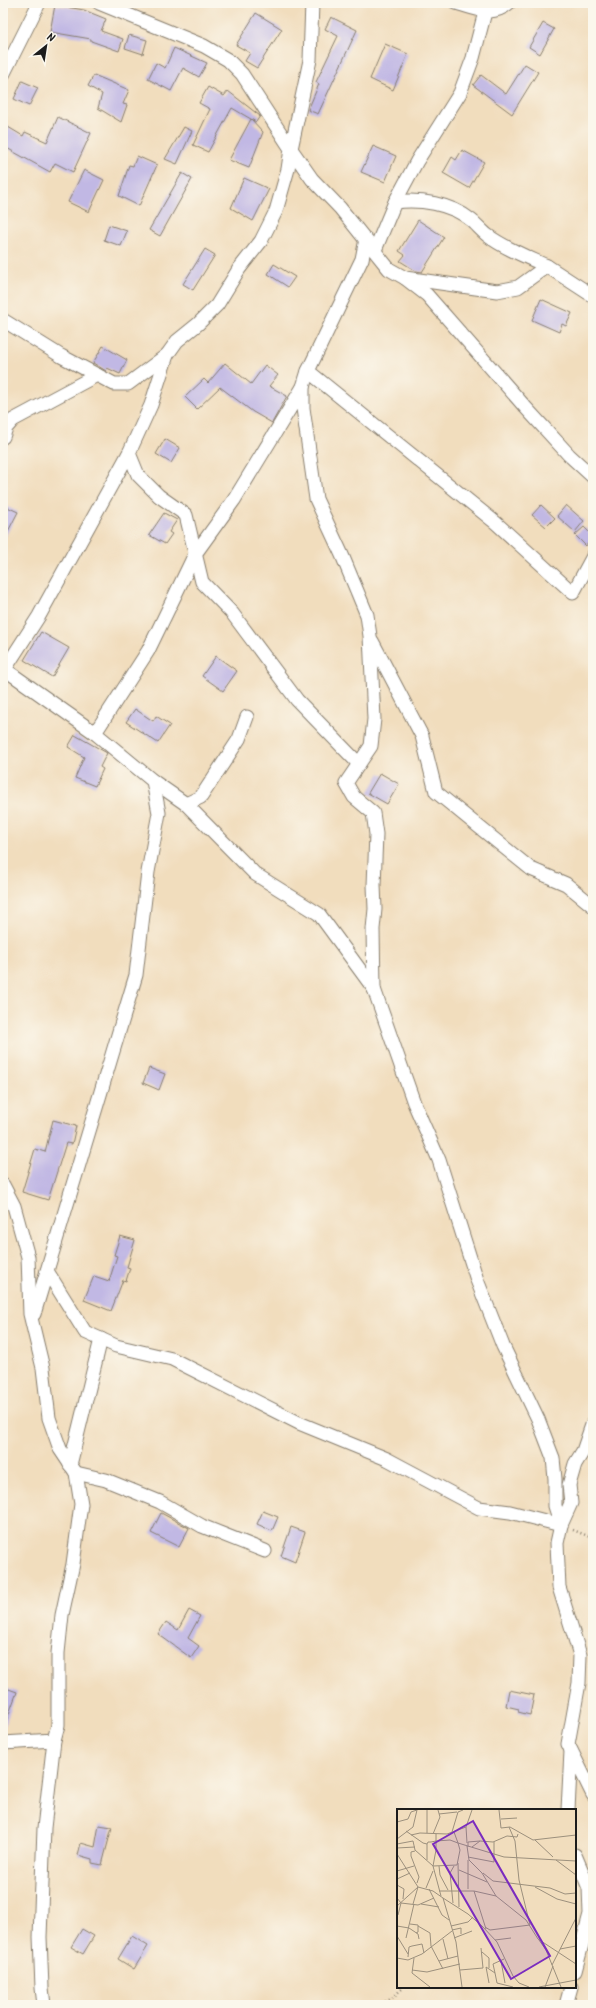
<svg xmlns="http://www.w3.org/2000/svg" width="596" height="2008" font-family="Kalam,sans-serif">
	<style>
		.building { fill: #c1b8e4 }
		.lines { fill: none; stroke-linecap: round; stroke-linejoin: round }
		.street-casing { stroke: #867c6c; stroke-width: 15 }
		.path { stroke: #867c6c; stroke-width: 2.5; stroke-dasharray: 1 3; stroke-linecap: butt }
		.street { stroke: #fff; stroke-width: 13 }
		.inset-road { fill: none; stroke: #9c907d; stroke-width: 1 }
		.view { fill: #7b2cbf; fill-opacity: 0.15; stroke: #7b2cbf; stroke-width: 2 }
		.inset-edge { fill: none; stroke: #1c1c1c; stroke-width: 2 }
	</style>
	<rect width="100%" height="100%" fill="#fbf7ec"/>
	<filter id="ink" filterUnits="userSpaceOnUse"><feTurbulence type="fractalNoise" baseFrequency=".025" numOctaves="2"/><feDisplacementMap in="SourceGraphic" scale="8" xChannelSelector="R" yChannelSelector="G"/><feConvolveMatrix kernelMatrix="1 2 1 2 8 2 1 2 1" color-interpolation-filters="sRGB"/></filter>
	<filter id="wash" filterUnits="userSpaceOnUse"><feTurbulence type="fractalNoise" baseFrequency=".012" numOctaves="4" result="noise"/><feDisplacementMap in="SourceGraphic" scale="16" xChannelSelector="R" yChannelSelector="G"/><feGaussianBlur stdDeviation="0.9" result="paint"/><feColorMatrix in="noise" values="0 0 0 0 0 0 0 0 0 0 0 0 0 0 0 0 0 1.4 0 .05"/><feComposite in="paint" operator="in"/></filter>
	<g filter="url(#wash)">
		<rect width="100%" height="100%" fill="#f1ddbd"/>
		<g id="blocks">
			<g class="building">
				<path d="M 55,5 L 84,10 L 106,19 L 101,31 L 123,39 L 119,51 L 91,41 L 91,39 L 50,32 Z"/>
				<path d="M 256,13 L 282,29 L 257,68 L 245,61 L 250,53 L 236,45 Z"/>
				<path d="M 331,17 L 357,30 L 318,114 L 308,110 L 319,84 L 316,82 L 338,36 L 325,29 Z"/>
				<path d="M 543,23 L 554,29 L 540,54 L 529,47 Z"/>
				<path d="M 129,35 L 147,40 L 143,54 L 125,48 Z"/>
				<path d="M 385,44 L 408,54 L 393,90 L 370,79 Z"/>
				<path d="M 174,48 L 207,63 L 199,77 L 183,68 L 171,91 L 148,79 L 156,63 L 165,68 Z"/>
				<path d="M 525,64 L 538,72 L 512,114 L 473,85 L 481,75 L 506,94 Z"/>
				<path d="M 94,75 L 129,90 L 123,104 L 127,105 L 121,122 L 98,108 L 102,94 L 88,86 Z"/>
				<path d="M 22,81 L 38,88 L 29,106 L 14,99 Z"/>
				<path d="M 208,87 L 224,96 L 228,91 L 260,116 L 256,122 L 232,108 L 208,152 L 193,145 L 210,109 L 199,103 Z"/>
				<path d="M 58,117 L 91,133 L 73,172 L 55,163 L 50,172 L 3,146 L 3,135 L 8,127 L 23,136 L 25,132 L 47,142 Z"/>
				<path d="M 251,119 L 263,132 L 249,168 L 229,160 Z"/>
				<path d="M 184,127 L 192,131 L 177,164 L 165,159 Z"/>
				<path d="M 373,146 L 396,156 L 385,182 L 361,172 Z"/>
				<path d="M 462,150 L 484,162 L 469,188 L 443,173 L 452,157 L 456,160 Z"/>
				<path d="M 137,156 L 157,165 L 139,206 L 119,196 L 129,165 L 133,166 Z"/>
				<path d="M 84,170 L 104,180 L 89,212 L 68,202 Z"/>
				<path d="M 182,173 L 192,179 L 160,236 L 149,230 Z"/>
				<path d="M 244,178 L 269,189 L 253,221 L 231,208 Z"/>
				<path d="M 418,220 L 444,237 L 422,272 L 416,271 L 400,261 L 405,255 L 399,251 Z"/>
				<path d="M 109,225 L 127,231 L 121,246 L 104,240 Z"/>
				<path d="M 205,249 L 215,255 L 193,290 L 183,284 Z"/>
				<path d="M 274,264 L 295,277 L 288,287 L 268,274 Z"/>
				<path d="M 541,299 L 572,313 L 566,326 L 562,324 L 559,332 L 532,320 Z"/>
				<path d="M 103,346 L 127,360 L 120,374 L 107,368 L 106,371 L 93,363 Z"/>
				<path d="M 225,363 L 251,384 L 265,365 L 278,375 L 269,386 L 287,396 L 272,423 L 253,412 L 220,387 L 197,409 L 185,397 L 204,379 L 208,383 Z"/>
				<path d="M 165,439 L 180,448 L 171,463 L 156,454 Z"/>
				<path d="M 3,505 L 18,512 L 3,541 Z"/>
				<path d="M 541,505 L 555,518 L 546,527 L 532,515 Z"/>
				<path d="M 566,505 L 584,521 L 575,532 L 557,516 Z"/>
				<path d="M 164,513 L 177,520 L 169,532 L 172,534 L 165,544 L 149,535 Z"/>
				<path d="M 584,527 L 593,536 L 586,546 L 575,535 Z"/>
				<path d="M 41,632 L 69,648 L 52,677 L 24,660 Z"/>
				<path d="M 216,656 L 237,671 L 223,691 L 202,676 Z"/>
				<path d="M 135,709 L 153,721 L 156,716 L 170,725 L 158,743 L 126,722 Z"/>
				<path d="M 75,735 L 107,753 L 100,767 L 103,769 L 95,786 L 75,778 L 84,757 L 68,747 Z"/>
				<path d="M 380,773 L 399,784 L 387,804 L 368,793 Z"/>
				<path d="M 149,1068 L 165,1074 L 159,1090 L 143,1083 Z"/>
				<path d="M 53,1120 L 76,1126 L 72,1144 L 66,1143 L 48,1200 L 22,1192 L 35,1149 L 45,1152 Z"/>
				<path d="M 120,1236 L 135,1240 L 127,1267 L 130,1268 L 126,1281 L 123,1280 L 111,1311 L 84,1300 L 94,1276 L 109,1281 L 117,1256 L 114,1255 Z"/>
				<path d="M 263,1511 L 278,1517 L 272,1531 L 257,1524 Z"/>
				<path d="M 161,1513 L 189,1528 L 179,1547 L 151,1533 Z"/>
				<path d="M 291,1527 L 305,1532 L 295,1562 L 281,1556 Z"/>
				<path d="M 189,1610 L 200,1616 L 188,1638 L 199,1646 L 191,1658 L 158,1634 L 166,1622 L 178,1630 Z"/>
				<path d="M 3,1687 L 17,1692 L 4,1727 L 3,1727 Z"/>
				<path d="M 509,1690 L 534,1695 L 530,1715 L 518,1712 L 519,1709 L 506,1706 Z"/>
				<path d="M 99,1825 L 112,1827 L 102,1865 L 92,1863 L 92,1859 L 78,1855 L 81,1843 L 95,1847 Z"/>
				<path d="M 82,1929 L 94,1936 L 83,1954 L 71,1947 Z"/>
				<path d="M 132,1936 L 148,1946 L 134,1969 L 118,1959 Z"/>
			</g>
		</g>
	</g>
	<g filter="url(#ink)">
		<use href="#blocks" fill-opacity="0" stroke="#867c6c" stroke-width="1"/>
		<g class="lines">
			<g class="street-casing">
				<g id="street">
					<path d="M 312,3 L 310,60 L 291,149 L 312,179 L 340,208 L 389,269 L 405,278 L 427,295 L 526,408 L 569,455 L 593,477"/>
					<path d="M 456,3 C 475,8 492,18 509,3"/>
					<path d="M 3,75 L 39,3"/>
					<path d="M 395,202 L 417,161 L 460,93 L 473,58 L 485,12"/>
					<path d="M 366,239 L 362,259 L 308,371 L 303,387 L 303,408 L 316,499 L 342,555 L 367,615 L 370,636 L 374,719 L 371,746 L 346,783 L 354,797 L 373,813 L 376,834 L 374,885 L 375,909 L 373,929 L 374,989 L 414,1103 L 439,1160 L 477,1280 L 503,1346 L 538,1419 L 553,1458 L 555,1479 L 555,1506 L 561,1525 L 557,1543 L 559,1587 L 580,1655 L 579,1683 L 568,1744 L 593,1795"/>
					<path d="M 375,250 L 395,202 C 420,199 450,203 471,220 C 476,224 481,230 487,235 C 504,248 527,257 547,266"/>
					<path d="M 405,278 L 497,291 L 518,287 L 547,266 L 593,296"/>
					<path d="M 3,320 L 61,356 L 114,384 L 128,384 L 167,355 L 177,341 L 198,324 L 217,305 L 239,269 L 261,241 L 276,211 L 288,169 L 291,149 L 242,74 L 228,60 L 204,46 L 99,3"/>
					<path d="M 308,371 L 496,523 L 573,593 L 593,556"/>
					<path d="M 3,437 L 6,428 L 13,420 L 97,375"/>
					<path d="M 129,453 L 138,475 L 159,496 L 186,515 L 202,582 L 232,613 L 297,700 L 359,764"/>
					<path d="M 372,641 L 422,736 L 436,792 L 531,869 L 566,884 L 593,906"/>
					<path d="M 3,668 L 95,733 L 153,781 L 159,813 L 148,872 L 136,975 L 34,1314"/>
					<path d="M 3,672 L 39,616 L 129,453 L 151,405 L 167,355"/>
					<path d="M 95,733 L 148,651 L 195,554 L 234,500 L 303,387"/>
					<path d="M 153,781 L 186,804 L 255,874 L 319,914 L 374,989"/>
					<path d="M 186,804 L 201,797 L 239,739 L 247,717"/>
					<path d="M 3,1185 L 14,1206 L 28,1257 L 30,1314 L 43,1368 L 49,1418 L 60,1449 L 76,1473 L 81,1504 L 73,1564 L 62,1615 L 58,1653 L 58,1725 L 54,1740 L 44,1828 L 40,1937 L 42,1988 L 44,2005"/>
					<path d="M 47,1271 L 85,1332 L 116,1346 L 172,1359 L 299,1423 L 387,1459 L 479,1508 L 510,1512 L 561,1525 L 571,1503 L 569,1485 L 575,1464 L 583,1451 L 593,1422"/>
					<path d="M 70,1465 L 101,1339"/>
					<path d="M 76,1473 L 106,1480 L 160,1502 L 202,1526 L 265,1551"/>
					<path d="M 3,1743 L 54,1740"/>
					<path d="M 568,1810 L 571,1751"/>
					<path d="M 575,1855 L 589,1888 L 590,1914 L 575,1971"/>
					<path d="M 566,2005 L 571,1987"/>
				</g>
			</g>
			<g class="path">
				<path d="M 573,1530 L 593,1538"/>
				<path d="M 378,2005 L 391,1999 L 404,1987"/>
			</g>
			<use href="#street" class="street"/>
		</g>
	</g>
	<g transform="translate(397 1809)">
		<rect width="179" height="179" fill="#f1ddbd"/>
		<path class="inset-road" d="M 30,1 L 30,24M 102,1 L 104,19 L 113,18 L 136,31 L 179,26M 42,5 L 60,3M 104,10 L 120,9M 0,13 L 11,10 L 14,3 L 20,1M 9,22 L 26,34 L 30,35 L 31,33 L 34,33 L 39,32 L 53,31 L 61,34 L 63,41 L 60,56 L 36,57 L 39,41 L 39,25M 55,23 L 61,3 L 66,1M 57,23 L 61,34 L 107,48 L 179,52M 36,25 L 43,8 L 41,1M 14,26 L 23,24 L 50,25 L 69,18M 0,30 L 16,18 L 20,1M 138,31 L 156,48M 16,32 L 18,41 L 36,57 L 44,87M 70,34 L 69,18 L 75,1M 0,35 L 16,32M 30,35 L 30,51M 70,37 L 72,51 L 85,64 L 99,87 L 129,111 L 141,130 L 179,155M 71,38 L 71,33 L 83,32M 75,38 L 83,32 L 96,33 L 110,27 L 120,28 L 121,25M 0,39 L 18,38M 18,42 L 14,43 L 14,47 L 22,68 L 20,74M 0,45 L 21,78 L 36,82 L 46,89 L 59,133 L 65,178M 71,48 L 97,53 L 97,33M 159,51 L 179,66M 61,54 L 62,98M 42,57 L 43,66 L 51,81M 62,61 L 90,73M 0,62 L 17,57M 86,64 L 96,72 L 153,79 L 168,85 L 179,84M 0,70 L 13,64M 0,76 L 7,80 L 6,90M 138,78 L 160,90 L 179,95M 29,79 L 36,62M 32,80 L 45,106 L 52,111M 71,80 L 71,51M 42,82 L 77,82 L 89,120M 77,82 L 99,87M 0,89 L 4,94 L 21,96 L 37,89M 46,89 L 71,105 L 85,117 L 100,133 L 116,167 L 122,174 L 132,178M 56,94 L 53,64 L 57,57M 24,95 L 42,98M 0,97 L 21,78 L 16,95M 1,106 L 4,94M 13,115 L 21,116 L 21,123 L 19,124M 0,117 L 12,119M 21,117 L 33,124 L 34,137 L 46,160M 54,117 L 71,113 L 76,108M 88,118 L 93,121 L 133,116 L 122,71 L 118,32 L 112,18M 12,119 L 21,125 L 22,130M 55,121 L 64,119 L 64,125M 0,127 L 11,145M 9,129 L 17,95M 57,129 L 75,122M 46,130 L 51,150M 98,131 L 114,129M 142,131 L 149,141 L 164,178M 163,140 L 179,137M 85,143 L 92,149 L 92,159M 11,148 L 12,138 L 15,137 L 25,135 L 27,144M 0,149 L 11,151 L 25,145 L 55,122M 17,149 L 15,164 L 33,178M 42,152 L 61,147M 104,152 L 108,174M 155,156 L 179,109M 89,158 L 98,164 L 100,174 L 116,178M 89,158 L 92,174M 15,161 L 30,163 L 63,155M 63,161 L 86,159 L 84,139M 98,164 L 96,155 L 107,150M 142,178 L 179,171M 148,178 L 156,157"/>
		<path class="view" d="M 76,12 L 153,147 L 114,170 L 36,35 Z"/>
		<rect width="179" height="179" class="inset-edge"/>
	</g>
	<rect width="596" height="2008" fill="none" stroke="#fbf7ec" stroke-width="16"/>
	<g transform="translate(46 46) rotate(30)" stroke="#fbf7ec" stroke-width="3" paint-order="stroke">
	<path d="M0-3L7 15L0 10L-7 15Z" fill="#1c1c1c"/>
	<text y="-6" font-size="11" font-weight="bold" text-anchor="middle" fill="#1c1c1c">N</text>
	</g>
</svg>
